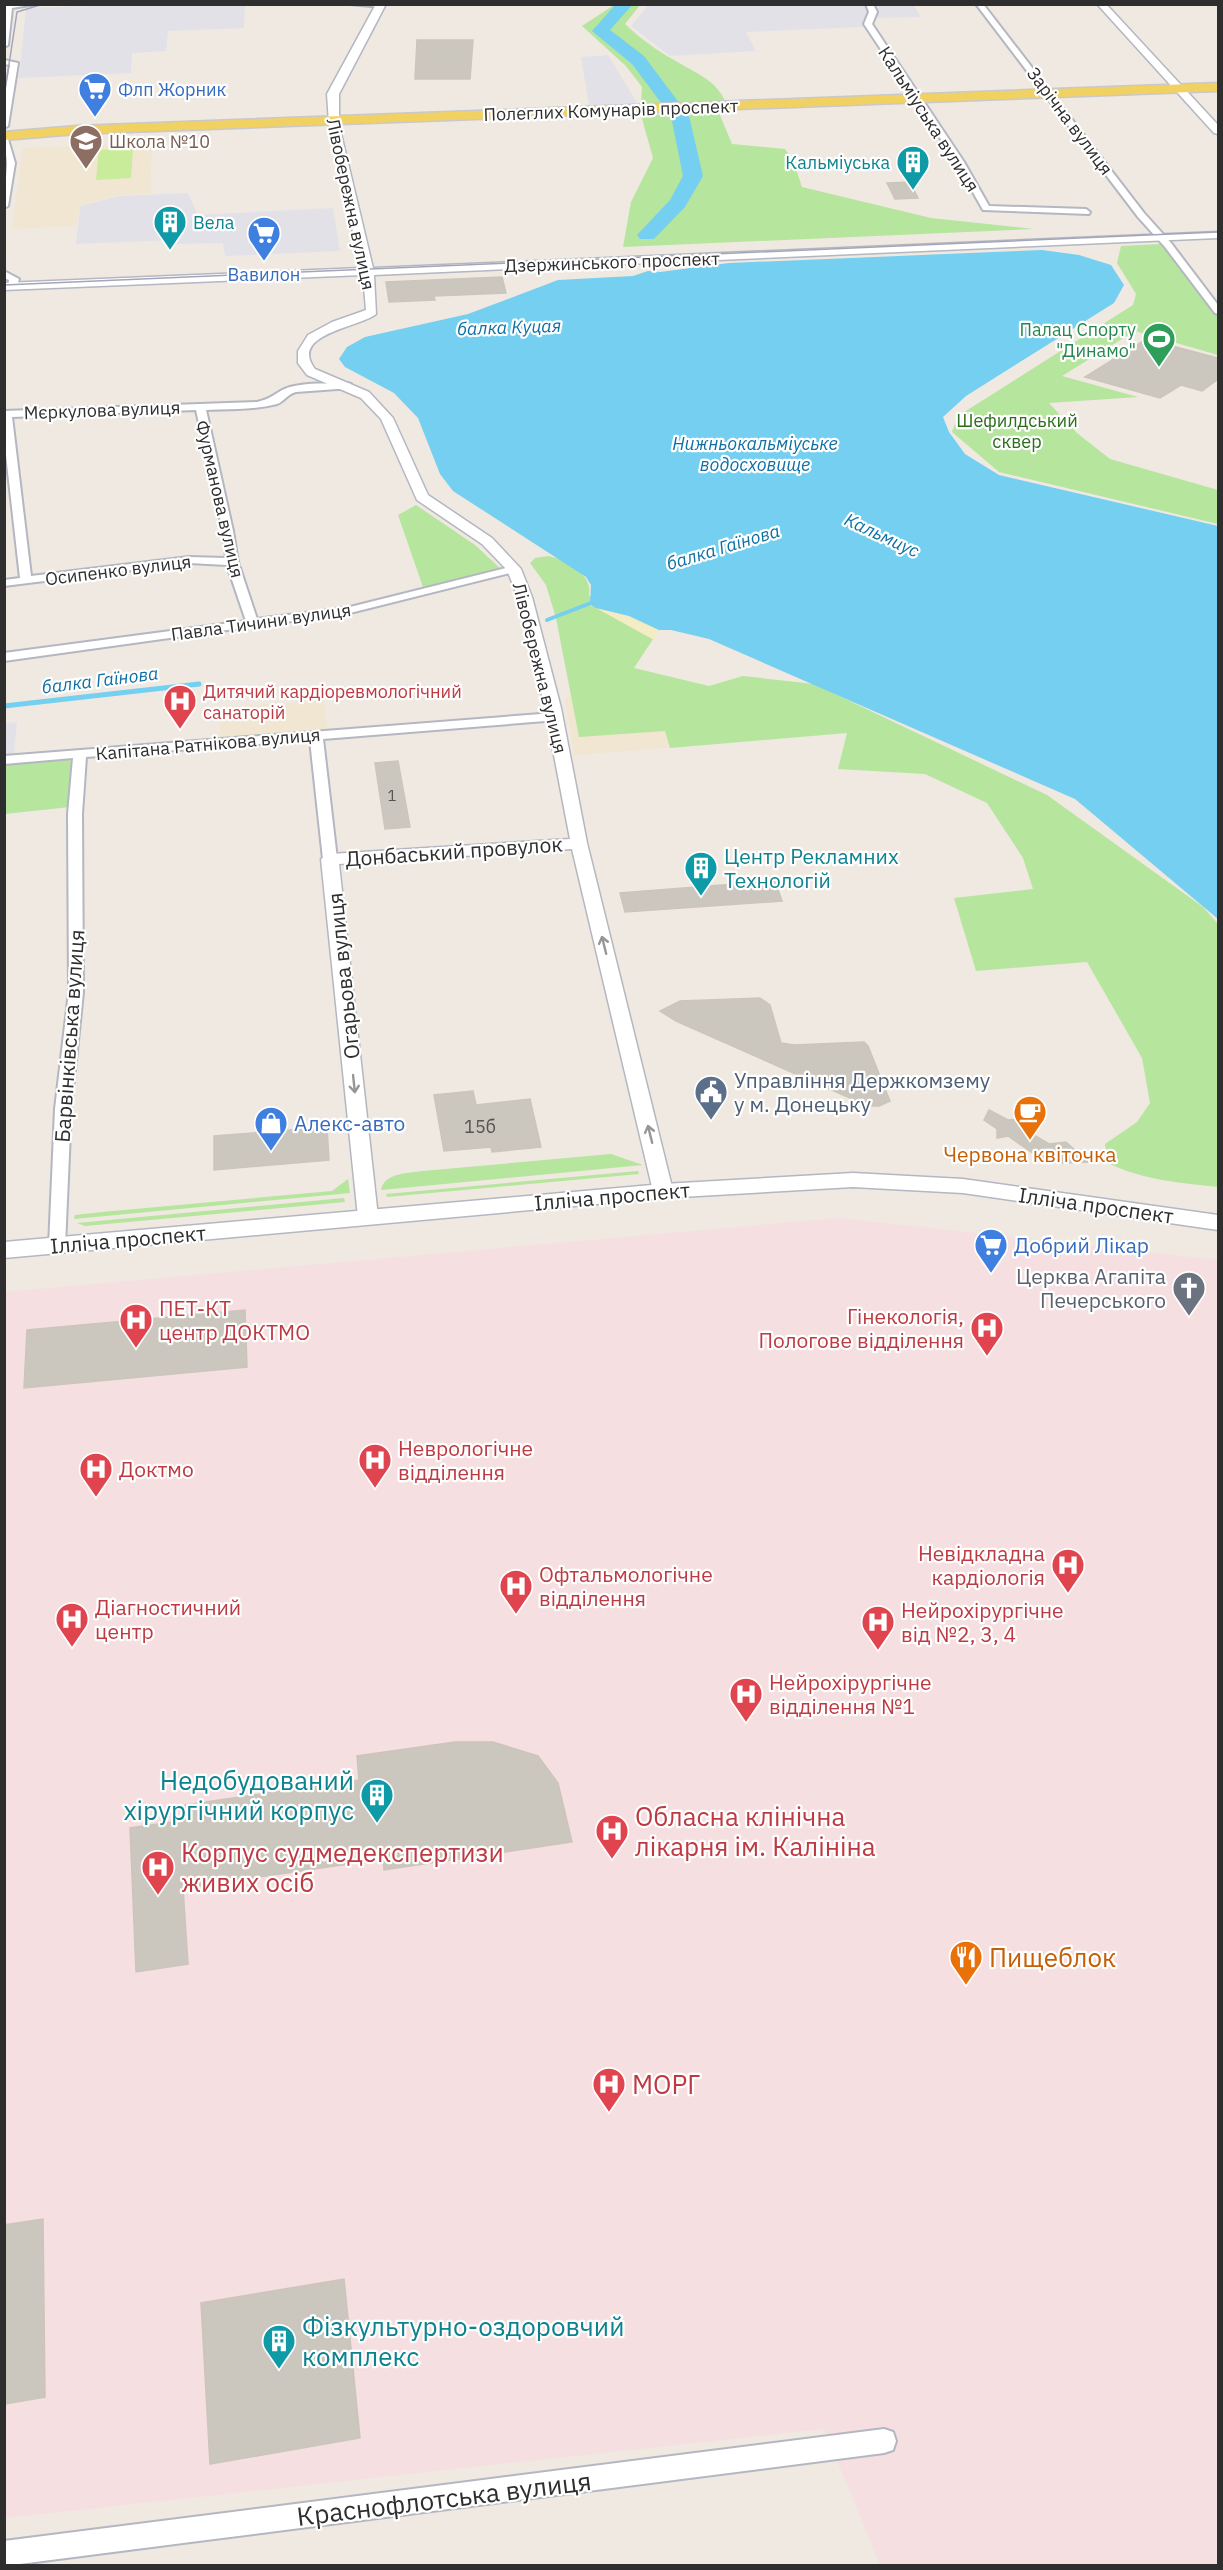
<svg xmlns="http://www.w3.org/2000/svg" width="1223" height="2570" font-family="'IBM Plex Sans',sans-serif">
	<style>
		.industrial { fill: #e3e1e8 }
		.education { fill: #f0e6d1 }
		.medical { fill: #f5dfe0 }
		.green { fill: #b6e59e }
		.sand { fill: #f3ecc5 }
		.pitch { fill: #c9ec9a }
		.water { fill: #75cff0 }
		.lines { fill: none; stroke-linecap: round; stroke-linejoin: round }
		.stream-far1 { stroke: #75cff0; stroke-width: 4 }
		.stream { stroke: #75cff0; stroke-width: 5 }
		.river { fill: #75cff0; fill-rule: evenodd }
		.building { fill: #cbc7bf; stroke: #cbc5ba; stroke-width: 1.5 }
		.minor-casing { stroke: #b4b7c1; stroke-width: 4 }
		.tertiary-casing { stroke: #b4b7c1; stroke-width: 3 }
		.secondary-casing { stroke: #b4b7c1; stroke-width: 3 }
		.primary-casing { stroke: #c9c9c9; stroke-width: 3 }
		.minor { fill: #fff; fill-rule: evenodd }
		.tertiary { fill: #fff; fill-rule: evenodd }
		.secondary { fill: #fff; fill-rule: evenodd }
		.primary { fill: #f2d163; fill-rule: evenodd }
		.tram { stroke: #a3a6b8; stroke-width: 1.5 }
		.oneway { stroke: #969696 }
		.labels { text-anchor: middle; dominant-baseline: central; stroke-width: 4.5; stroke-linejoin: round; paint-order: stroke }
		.far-number-label { font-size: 15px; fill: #555452 }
		.far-shop-label { font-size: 18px; fill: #366cbe; stroke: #fff; text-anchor: start }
		.far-street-label { font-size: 18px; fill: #2e2e2e; stroke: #fff }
		.far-education-label { font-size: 18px; fill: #785e54; stroke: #fff; text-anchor: start }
		.far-culture-label { font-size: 18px; fill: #0d838f; stroke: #fff; text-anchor: end }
		.far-water-label { font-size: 18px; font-style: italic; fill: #0d6fa3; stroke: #fff }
		.far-leisure-label { font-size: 18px; fill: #27864d; stroke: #fff; text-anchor: end }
		.far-park-label { font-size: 18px; fill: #2c6e1b; stroke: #fff }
		.far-health-label { font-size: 18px; fill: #be3a42; stroke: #fff; text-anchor: start }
		.number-label { font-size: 18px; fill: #555452 }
		.street-label { font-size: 21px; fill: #2e2e2e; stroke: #fff }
		.culture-label { font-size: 21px; fill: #0d838f; stroke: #fff; text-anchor: start }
		.service-label { font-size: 21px; fill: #4e5e75; stroke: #fff; text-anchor: start }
		.shop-label { font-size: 21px; fill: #366cbe; stroke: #fff; text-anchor: start }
		.food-label { font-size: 21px; fill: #c56008; stroke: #fff }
		.worship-label { font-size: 21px; fill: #5b616d; stroke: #fff; text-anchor: end }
		.health-label { font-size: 21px; fill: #be3a42; stroke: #fff; text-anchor: start }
		.near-culture-label { font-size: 26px; fill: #0d838f; stroke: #fff; text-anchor: end }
		.near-health-label { font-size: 26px; fill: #be3a42; stroke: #fff; text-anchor: start }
		.near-food-label { font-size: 26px; fill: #c56008; stroke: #fff; text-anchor: start }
		.near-street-label { font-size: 26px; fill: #2e2e2e; stroke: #fff }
	</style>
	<rect width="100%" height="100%" fill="#efe9e1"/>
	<g class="industrial">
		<path d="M 649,4 L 913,4 L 921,17 L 873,18 L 862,27 L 746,32 L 756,51 L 670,56 L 631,26 Z"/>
		<path d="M 122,5 L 245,5 L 244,28 L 168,31 L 166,51 L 132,53 L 131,73 L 19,78 L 26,8 Z"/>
		<path d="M 608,55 L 639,106 L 589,106 L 581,57 Z"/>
		<path d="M 188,193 L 198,215 L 333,208 L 340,251 L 225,256 L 223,243 L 176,244 L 176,240 L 76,244 L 80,206 L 119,196 Z"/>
		<path d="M 17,722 L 14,754 L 5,755 L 5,723 Z"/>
	</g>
	<g class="education">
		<path d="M 152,143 L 150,193 L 119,195 L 80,205 L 76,226 L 12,229 L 23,148 Z"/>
		<path d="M 688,690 L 714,744 L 574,755 L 565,698 Z"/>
		<path d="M 324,701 L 327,729 L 220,738 L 220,707 Z"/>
	</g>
	<path class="medical" d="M 839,1218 L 1218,1260 L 1218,2565 L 880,2565 L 824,2429 L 5,2518 L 5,1292 Z"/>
	<g class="green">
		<path d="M 614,5 L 640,5 L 625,24 C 640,38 656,50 674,60 C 695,73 716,79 726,103 L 641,105 L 642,87 L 626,66 L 582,26 Z"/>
		<path d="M 719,113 L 732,144 L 785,149 L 793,160 L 802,187 L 931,218 L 1034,229 L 623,247 L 631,202 L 653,158 L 641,115 Z"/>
		<path d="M 1162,244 L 1218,317 L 1218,355 L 1135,331 L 1062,376 L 1138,397 L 1049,403 L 1077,433 L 1110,459 L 1218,490 L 1218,524 L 999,472 L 952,432 L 958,416 L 1133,305 L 1136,294 L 1117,263 L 1121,246 Z"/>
		<path d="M 416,505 L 475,545 L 502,570 L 424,590 L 398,515 Z"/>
		<path d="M 548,556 C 567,560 593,574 589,595 L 602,610 L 622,614 L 659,630 L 634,668 L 709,686 L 743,676 L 814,684 L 1047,795 L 1203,907 L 1218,924 L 1218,1187 C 1181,1183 1142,1180 1108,1163 L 1105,1144 L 1137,1122 L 1150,1103 L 1142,1058 L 1087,962 L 976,971 L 954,898 L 1033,889 L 1023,858 L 987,803 L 925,774 L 838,769 L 847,733 L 670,748 L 665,731 L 579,737 L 556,618 L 546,585 L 530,563 L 535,558 Z"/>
		<path d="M 67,759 L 73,762 L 70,807 L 5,814 L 5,764 Z"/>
		<path d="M 611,1154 L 643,1165 L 381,1190 C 384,1173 408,1173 423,1171 Z"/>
		<path d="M 638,1171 L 639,1174 L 387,1197 L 386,1194 Z"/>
		<path d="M 348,1179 L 350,1193 L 74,1219 L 75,1215 L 102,1212 L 332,1191 Z"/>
		<path d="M 344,1198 L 345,1202 L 85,1226 L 77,1223 Z"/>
	</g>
	<path class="sand" d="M 596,608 L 622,614 L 659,630 L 654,640 Z"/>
	<path class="pitch" d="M 133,148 L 131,178 L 96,180 L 99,150 Z"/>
	<path class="water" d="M 1042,250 L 1079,255 L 1111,265 L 1124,285 L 1114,303 L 966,396 L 943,417 L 949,432 L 965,454 L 999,475 L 1218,526 L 1218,919 L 1075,799 L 709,639 L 671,630 L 659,630 L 629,616 L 596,608 L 590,604 L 591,585 L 586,577 L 453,491 L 440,474 L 418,418 L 394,393 L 345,367 L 339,359 L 347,347 L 365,337 L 468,314 L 558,280 L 633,276 L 648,271 L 660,272 L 729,263 Z"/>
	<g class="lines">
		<path class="stream-far1" d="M 547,620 L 596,601"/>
		<path class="stream" d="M 4,706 L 199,684"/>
		<path class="river" d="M 616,4 L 633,4 L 610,30 L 644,56 L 689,116 L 703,176 L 685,207 L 654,239 L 640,239 L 637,235 L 670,200 L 683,176 L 671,116 L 632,64 L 592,31 Z"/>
	</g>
	<g class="building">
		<path d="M 417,40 L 473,40 L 470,79 L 415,79 Z"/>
		<path d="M 910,182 L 918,198 L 895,199 L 887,183 Z"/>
		<path d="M 502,277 L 506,293 L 434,296 L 435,300 L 389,302 L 386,282 Z"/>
		<path d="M 1146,339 L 1218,358 L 1218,379 L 1202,391 L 1181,385 L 1160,398 L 1085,377 Z"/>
		<path d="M 398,761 L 410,827 L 385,829 L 375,763 Z"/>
		<path d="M 775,881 L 782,901 L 625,912 L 620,893 Z"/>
		<path d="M 760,998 L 770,1005 L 781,1043 L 794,1045 L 864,1042 L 868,1046 L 890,1101 L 879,1106 L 868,1106 L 676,1021 L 660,1011 L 680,1001 Z"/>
		<path d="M 473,1091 L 476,1105 L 530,1099 L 541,1147 L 492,1152 L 491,1147 L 444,1151 L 434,1095 Z"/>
		<path d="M 989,1110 L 1008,1120 L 1026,1118 L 1022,1128 L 1049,1144 L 1066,1142 L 1088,1162 L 1062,1163 L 1054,1158 L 1040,1158 L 1008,1136 L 997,1138 L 997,1129 L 984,1120 Z"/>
		<path d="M 327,1127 L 329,1160 L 214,1170 L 214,1136 Z"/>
		<path d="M 245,1310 L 247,1367 L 24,1388 L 27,1330 Z"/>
		<path d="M 455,1742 L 493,1742 L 538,1756 L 558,1783 L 572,1842 L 384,1870 L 383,1859 L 183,1888 L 188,1964 L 136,1972 L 130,1828 L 186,1820 L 185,1805 L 359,1780 L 357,1756 Z"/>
		<path d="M 43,2219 L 45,2397 L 4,2404 L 4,2225 Z"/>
		<path d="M 344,2279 L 360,2438 L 210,2464 L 201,2303 Z"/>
	</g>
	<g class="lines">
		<g class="minor-casing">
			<g id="minor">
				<path d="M 5,4 L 36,4 L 12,8 L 8,45 L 4,47 Z"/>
				<path d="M 350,4 L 384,4 L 385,5 L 381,7 Z"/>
				<path d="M 866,4 L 873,4 L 877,12 L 872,24 L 964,162 L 989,206 L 1086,209 L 1090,212 L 1089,214 L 983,210 L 956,162 L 864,24 L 869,12 Z"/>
				<path d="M 976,4 L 983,4 L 1144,213 L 1171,243 L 1218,305 L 1218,314 L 1215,313 L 1165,247 L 1138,217 Z"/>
				<path d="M 4,60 L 18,63 L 8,126 L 4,128 L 4,98 L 10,65 L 4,64 Z"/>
				<path d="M 4,137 L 8,139 L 15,163 L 8,206 L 4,208 L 7,163 Z"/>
				<path d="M 4,271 L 19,279 L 16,289 L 8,287 L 9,280 L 4,278 Z"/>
				<path d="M 347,383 L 351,384 L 351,388 L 296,392 C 287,394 284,402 277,404 C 254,410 229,409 206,410 L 233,531 L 238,562 L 257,619 L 350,607 L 514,566 L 520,569 L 518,571 L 350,613 L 4,661 L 4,653 L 246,621 L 227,565 L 189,563 L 4,586 L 4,580 L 20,578 L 4,437 L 4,411 L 257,402 C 275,398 276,391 290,387 C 308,382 329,384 347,383 ZM 196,410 L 223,531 L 226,558 L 189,557 L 31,576 L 12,417 Z"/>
				<path d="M 554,713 L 560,717 L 558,720 L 323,739 L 337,859 L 330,863 L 323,859 L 310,740 L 86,757 L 82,814 L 83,992 L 71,1109 L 65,1246 L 63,1250 L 51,1250 L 49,1246 L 55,1109 L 69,992 L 68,814 L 73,758 L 4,764 L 4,756 Z"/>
				<path d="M 884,2429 L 893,2432 L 896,2441 L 893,2450 L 884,2453 L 4,2566 L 4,2541 Z"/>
			</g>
		</g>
		<g class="tertiary-casing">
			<g id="tertiary">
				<path d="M 1097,4 L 1106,4 L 1218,125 L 1218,134 L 1214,133 Z"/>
				<path d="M 333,118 L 338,121 L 373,268 L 1218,232 L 1218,238 L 374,275 L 376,314 C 361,327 288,334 315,369 L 369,392 L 393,418 L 428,495 L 492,538 L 521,569 L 532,597 L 561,708 L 587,843 L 673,1191 L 670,1196 L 656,1196 L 653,1191 L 572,849 L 339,864 L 378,1217 L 375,1222 L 361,1222 L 358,1217 L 321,859 L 330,854 L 570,839 L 545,708 L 518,597 L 507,570 L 482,544 L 417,500 L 381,419 L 361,398 L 307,375 L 298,363 L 298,351 L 308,335 L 332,322 L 366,310 L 363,275 L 4,290 L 4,283 L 361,268 L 328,121 Z"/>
			</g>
		</g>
		<g class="secondary-casing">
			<g id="secondary">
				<path d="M 376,4 L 386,4 L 339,94 L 339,121 L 329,123 L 327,94 Z"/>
				<path d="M 853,1173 L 963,1179 L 1218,1215 L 1218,1230 L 963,1193 L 853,1187 L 663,1198 L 4,1258 L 4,1242 L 663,1184 Z"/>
			</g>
		</g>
		<g class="primary-casing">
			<path id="primary" d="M 1218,83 L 1218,91 L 77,134 L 4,140 L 4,132 L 77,126 Z"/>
		</g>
		<use href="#minor" class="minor"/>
		<use href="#tertiary" class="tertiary"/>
		<use href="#secondary" class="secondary"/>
		<use href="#primary" class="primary"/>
		<g class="tram">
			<path d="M 4,97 L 17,12 L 40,5 L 63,4"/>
			<path d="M 4,285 L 1218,232"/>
		</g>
	</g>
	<defs><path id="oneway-shaft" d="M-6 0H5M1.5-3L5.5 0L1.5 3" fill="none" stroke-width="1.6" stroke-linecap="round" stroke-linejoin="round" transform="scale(1.5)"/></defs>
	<g class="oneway">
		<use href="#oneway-shaft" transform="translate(604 945) rotate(-104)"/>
		<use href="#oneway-shaft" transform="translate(354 1084) rotate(84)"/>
		<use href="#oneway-shaft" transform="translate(650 1134) rotate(-104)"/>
	</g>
	<defs>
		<g id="supermarket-pin" transform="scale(1.725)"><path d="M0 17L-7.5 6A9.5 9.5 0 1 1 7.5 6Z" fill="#3f7fe0" stroke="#fff"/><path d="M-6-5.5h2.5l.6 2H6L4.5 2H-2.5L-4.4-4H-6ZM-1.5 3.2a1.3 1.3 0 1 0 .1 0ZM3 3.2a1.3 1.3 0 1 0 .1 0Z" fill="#fff"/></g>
		<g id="school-pin" transform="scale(1.725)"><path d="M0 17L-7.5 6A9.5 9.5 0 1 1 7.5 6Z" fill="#8d6e63" stroke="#fff"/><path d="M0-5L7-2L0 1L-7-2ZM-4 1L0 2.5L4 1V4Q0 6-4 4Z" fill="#fff"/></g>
		<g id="building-pin" transform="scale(1.725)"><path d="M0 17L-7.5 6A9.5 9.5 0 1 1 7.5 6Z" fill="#0f9aa8" stroke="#fff"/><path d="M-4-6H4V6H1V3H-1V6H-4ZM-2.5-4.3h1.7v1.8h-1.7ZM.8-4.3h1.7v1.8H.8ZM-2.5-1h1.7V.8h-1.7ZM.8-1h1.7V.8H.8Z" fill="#fff"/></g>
		<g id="stadium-pin" transform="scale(1.725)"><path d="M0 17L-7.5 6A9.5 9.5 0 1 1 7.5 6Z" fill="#2e9e5b" stroke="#fff"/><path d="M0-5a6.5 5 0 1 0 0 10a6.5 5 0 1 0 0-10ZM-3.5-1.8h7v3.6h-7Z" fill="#fff"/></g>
		<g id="hospital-pin" transform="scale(1.725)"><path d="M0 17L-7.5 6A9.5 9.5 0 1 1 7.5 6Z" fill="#e0444e" stroke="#fff"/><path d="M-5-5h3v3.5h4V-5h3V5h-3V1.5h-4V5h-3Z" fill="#fff"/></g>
		<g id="civic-pin" transform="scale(1.725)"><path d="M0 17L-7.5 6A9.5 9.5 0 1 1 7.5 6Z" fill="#5c6f8a" stroke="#fff"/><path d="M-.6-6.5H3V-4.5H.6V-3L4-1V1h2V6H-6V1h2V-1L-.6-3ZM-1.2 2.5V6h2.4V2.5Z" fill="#fff"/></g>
		<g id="cafe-pin" transform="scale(1.725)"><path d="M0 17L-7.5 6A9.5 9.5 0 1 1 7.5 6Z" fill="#e8710a" stroke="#fff"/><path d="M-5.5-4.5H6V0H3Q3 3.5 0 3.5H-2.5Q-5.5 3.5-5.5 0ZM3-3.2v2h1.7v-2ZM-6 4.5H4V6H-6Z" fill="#fff"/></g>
		<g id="shop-pin" transform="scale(1.725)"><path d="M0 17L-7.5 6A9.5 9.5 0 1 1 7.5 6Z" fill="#3f7fe0" stroke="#fff"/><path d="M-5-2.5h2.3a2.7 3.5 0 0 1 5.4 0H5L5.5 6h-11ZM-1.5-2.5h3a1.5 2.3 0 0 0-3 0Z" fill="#fff"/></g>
		<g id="church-pin" transform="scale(1.725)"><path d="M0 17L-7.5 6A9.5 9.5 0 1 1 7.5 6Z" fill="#6b7280" stroke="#fff"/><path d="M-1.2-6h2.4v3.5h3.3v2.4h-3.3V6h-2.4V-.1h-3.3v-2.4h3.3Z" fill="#fff"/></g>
		<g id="restaurant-pin" transform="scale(1.725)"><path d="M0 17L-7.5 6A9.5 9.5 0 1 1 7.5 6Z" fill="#e8710a" stroke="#fff"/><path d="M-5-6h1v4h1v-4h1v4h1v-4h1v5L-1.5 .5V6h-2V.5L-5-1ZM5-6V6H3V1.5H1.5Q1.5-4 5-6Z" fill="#fff"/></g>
	</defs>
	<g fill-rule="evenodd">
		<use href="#supermarket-pin" x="95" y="89"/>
		<use href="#school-pin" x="86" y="141"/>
		<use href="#building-pin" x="913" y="162"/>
		<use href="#building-pin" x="170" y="222"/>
		<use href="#supermarket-pin" x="264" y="233"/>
		<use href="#stadium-pin" x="1159" y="339"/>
		<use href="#hospital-pin" x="180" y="701"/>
		<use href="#building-pin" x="701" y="868"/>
		<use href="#civic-pin" x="711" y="1092"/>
		<use href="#cafe-pin" x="1030" y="1112"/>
		<use href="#shop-pin" x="271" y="1123"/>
		<use href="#supermarket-pin" x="991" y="1245"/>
		<use href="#church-pin" x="1189" y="1288"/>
		<use href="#hospital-pin" x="136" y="1320"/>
		<use href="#hospital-pin" x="987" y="1328"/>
		<use href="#hospital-pin" x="375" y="1460"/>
		<use href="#hospital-pin" x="96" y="1469"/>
		<use href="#hospital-pin" x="1068" y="1565"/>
		<use href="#hospital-pin" x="516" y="1586"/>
		<use href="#hospital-pin" x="72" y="1619"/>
		<use href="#hospital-pin" x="878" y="1622"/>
		<use href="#hospital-pin" x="746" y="1694"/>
		<use href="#building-pin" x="377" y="1795"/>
		<use href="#hospital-pin" x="612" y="1831"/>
		<use href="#hospital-pin" x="158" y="1867"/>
		<use href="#restaurant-pin" x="966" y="1957"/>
		<use href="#hospital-pin" x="609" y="2084"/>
		<use href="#building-pin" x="279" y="2341"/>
	</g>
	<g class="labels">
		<g class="far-number-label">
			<text x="392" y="795">1</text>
		</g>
		<g class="far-shop-label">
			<text x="118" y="89">Флп Жорник</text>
			<text x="264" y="274" text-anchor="middle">Вавилон</text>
		</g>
		<g class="far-street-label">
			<text transform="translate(611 110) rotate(-2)">Полеглих Комунарів проспект</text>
			<text transform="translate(929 119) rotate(57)">Кальміуська вулиця</text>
			<text transform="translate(1070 121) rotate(53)">Зарічна вулиця</text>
			<text transform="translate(351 204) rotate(78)">Лівобережна вулиця</text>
			<text transform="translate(612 262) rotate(-2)">Дзержинського проспект</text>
			<text transform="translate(102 410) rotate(-2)">Мєркулова вулиця</text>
			<text transform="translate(220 499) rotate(77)">Фурманова вулиця</text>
			<text transform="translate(118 570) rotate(-7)">Осипенко вулиця</text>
			<text transform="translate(261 622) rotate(-8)">Павла Тичини вулиця</text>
			<text transform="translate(540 668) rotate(76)">Лівобережна вулиця</text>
			<text transform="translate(208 744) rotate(-5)">Капітана Ратнікова вулиця</text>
		</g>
		<g class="far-education-label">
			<text x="109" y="141">Школа №10</text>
		</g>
		<g class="far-culture-label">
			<text x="890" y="162">Кальміуська</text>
			<text x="193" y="222" text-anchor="start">Вела</text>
		</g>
		<g class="far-water-label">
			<text transform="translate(509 327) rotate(-2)">балка Куцая</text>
			<text x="755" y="443">Нижньокальміуське<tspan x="755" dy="21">водосховище</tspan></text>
			<text transform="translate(882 535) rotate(25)">Кальмиус</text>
			<text transform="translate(723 547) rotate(-17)">балка Гаїнова</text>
			<text transform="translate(100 680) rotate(-7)">балка Гаїнова</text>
		</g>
		<g class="far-leisure-label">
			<text x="1136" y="329">Палац Спорту<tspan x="1136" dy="21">"Динамо"</tspan></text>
		</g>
		<g class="far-park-label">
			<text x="1017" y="420">Шефилдський<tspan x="1017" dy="21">сквер</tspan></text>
		</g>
		<g class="far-health-label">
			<text x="203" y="691">Дитячий кардіоревмологічний<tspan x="203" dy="21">санаторій</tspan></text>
		</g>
		<g class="number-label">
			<text x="480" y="1126">15б</text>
		</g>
		<g class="street-label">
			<text transform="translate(454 851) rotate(-4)">Донбаський провулок</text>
			<text transform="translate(343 976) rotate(-96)">Огарьова вулиця</text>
			<text transform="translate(69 1036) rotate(-86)">Барвінківська вулиця</text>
			<text transform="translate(612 1196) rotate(-5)">Ілліча проспект</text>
			<text transform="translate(1096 1205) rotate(8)">Ілліча проспект</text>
			<text transform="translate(128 1239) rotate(-5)">Ілліча проспект</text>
		</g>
		<g class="culture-label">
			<text x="724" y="856">Центр Рекламних<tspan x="724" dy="24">Технологій</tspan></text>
		</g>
		<g class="service-label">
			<text x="734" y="1080">Управління Держкомзему<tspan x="734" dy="24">у м. Донецьку</tspan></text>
		</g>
		<g class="shop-label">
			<text x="294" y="1123">Алекс-авто</text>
			<text x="1014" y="1245">Добрий Лікар</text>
		</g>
		<g class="food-label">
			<text x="1030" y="1154">Червона квіточка</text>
		</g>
		<g class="worship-label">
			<text x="1166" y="1276">Церква Агапіта<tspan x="1166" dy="24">Печерського</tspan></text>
		</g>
		<g class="health-label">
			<text x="159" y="1308">ПЕТ-КТ<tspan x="159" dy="24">центр ДОКТМО</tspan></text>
			<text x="964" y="1316" text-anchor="end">Гінекологія,<tspan x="964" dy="24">Пологове відділення</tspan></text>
			<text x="398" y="1448">Неврологічне<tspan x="398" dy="24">відділення</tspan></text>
			<text x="119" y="1469">Доктмо</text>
			<text x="1045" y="1553" text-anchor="end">Невідкладна<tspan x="1045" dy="24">кардіологія</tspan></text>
			<text x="539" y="1574">Офтальмологічне<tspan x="539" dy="24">відділення</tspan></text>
			<text x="95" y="1607">Діагностичний<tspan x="95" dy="24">центр</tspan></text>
			<text x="901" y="1610">Нейрохірургічне<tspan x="901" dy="24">від №2, 3, 4</tspan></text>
			<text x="769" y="1682">Нейрохірургічне<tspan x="769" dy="24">відділення №1</tspan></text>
		</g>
		<g class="near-culture-label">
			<text x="354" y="1780">Недобудований<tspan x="354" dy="30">хірургічний корпус</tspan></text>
			<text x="302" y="2326" text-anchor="start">Фізкультурно-оздоровчий<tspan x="302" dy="30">комплекс</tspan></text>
		</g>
		<g class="near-health-label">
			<text x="635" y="1816">Обласна клінічна<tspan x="635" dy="30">лікарня ім. Калініна</tspan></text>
			<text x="181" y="1852">Корпус судмедекспертизи<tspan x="181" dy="30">живих осіб</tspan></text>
			<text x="632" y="2084">МОРГ</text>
		</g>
		<g class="near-food-label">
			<text x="989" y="1957">Пищеблок</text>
		</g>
		<g class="near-street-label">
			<text transform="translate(444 2498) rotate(-7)">Краснофлотська вулиця</text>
		</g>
	</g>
	<rect width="1223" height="2570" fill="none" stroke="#2e2e2e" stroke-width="12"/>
</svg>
